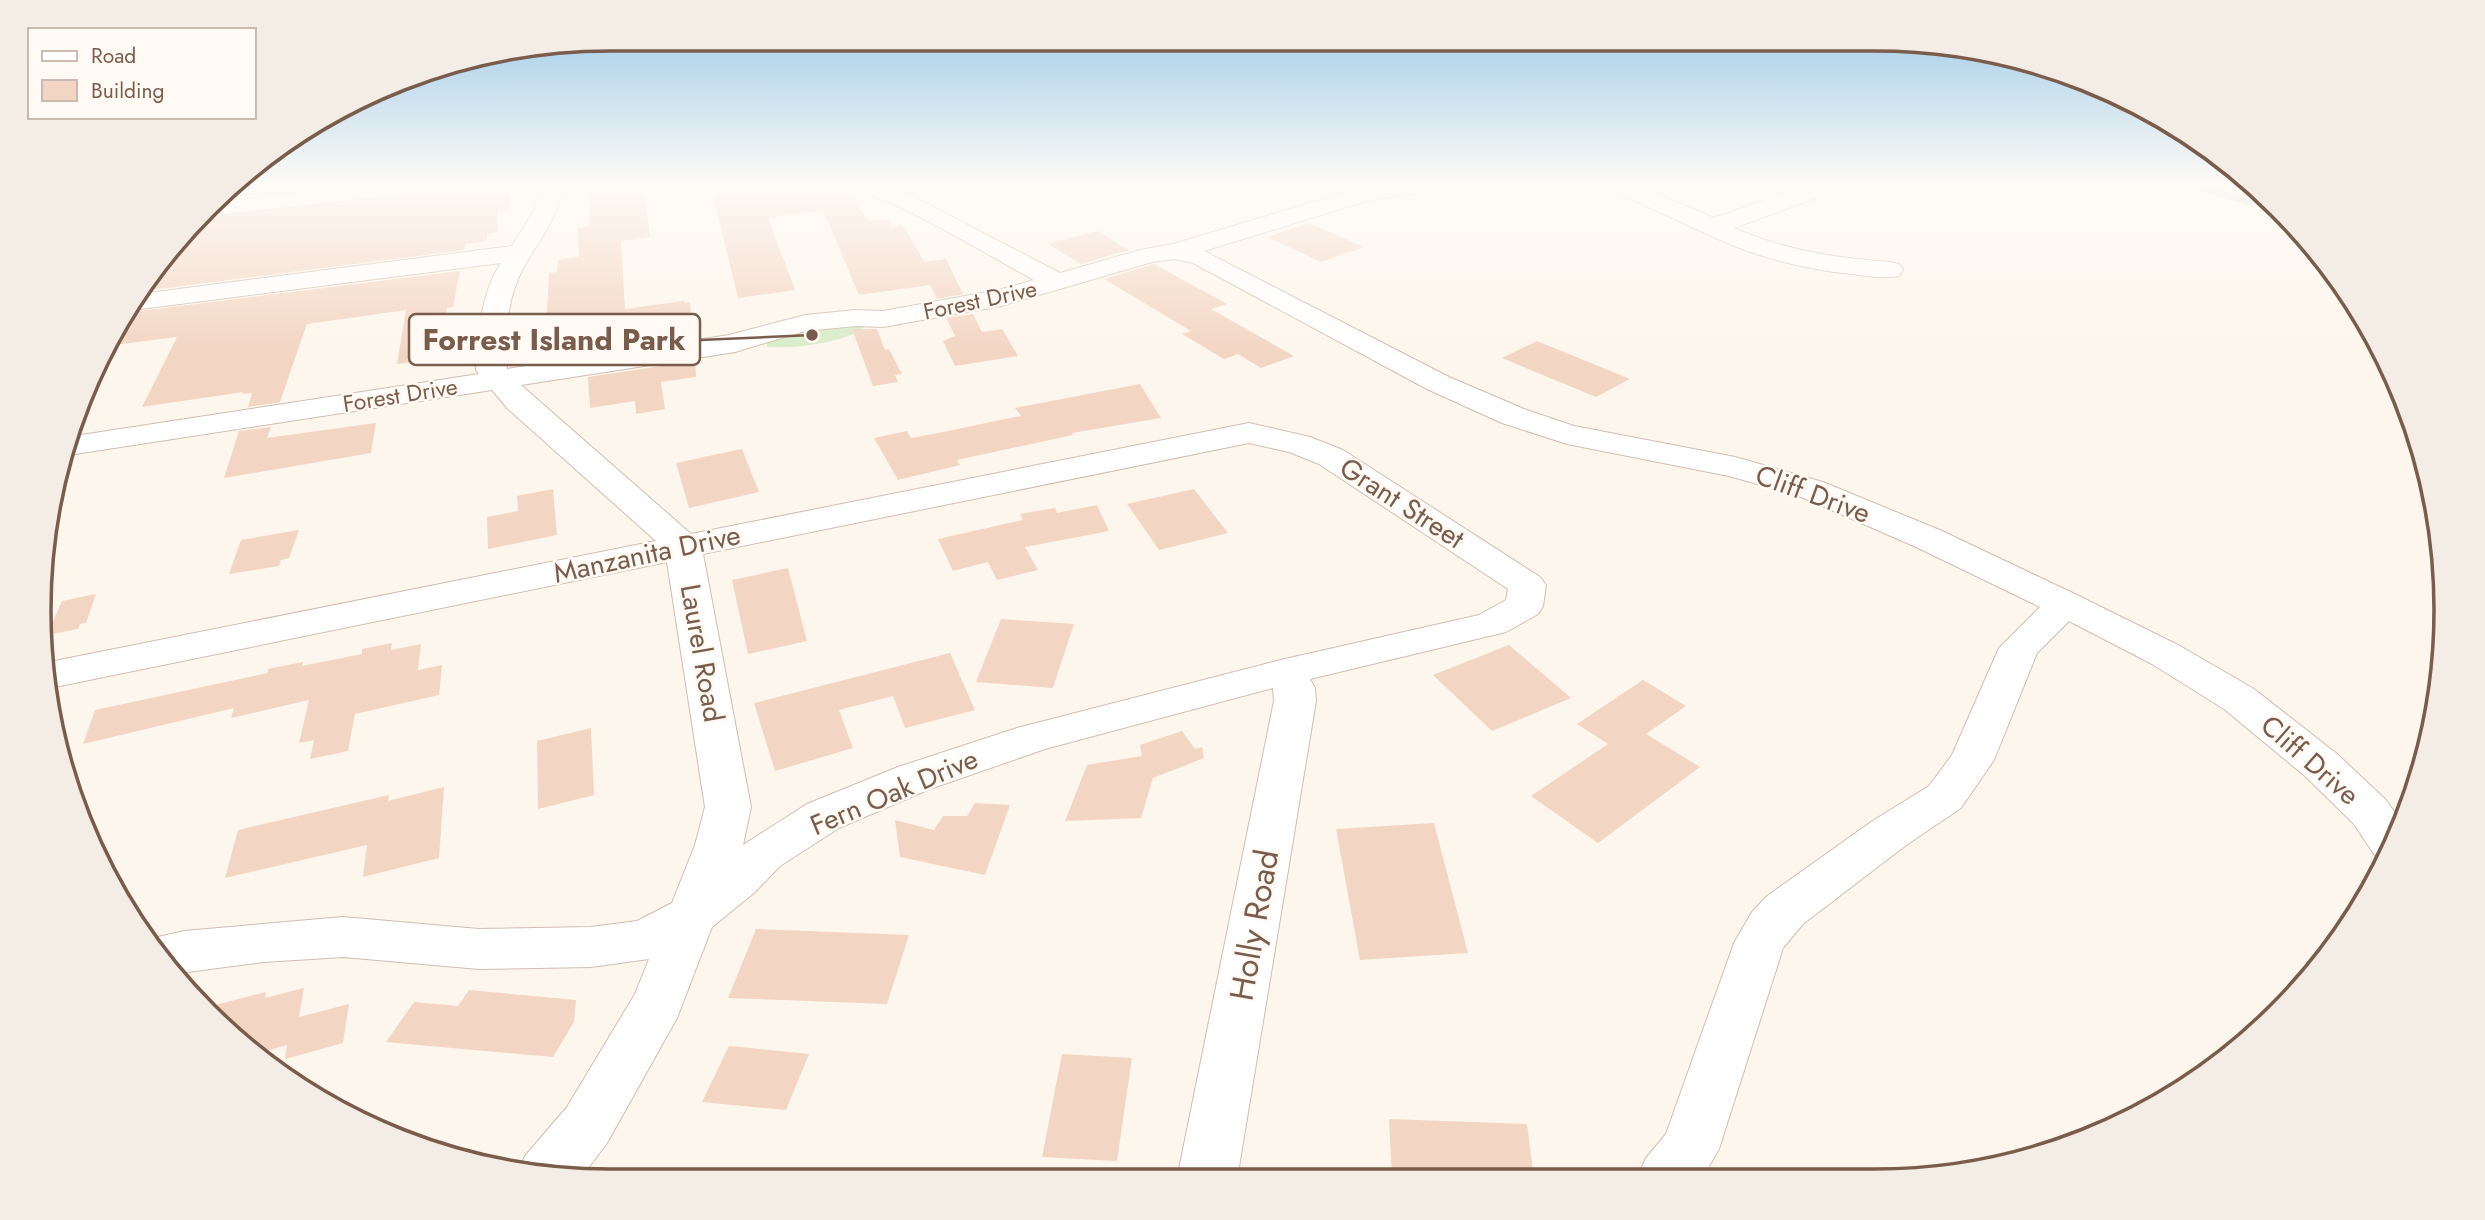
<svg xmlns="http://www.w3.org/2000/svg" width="2485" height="1220" font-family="Jost,sans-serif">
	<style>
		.green { fill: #d8ecc9 }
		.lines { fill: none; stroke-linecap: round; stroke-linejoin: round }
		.stream { stroke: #a5d3da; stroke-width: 6 }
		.building { fill: #f3d5c3 }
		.minor-casing { stroke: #d1beb0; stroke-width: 2 }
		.minor { fill: #fff; fill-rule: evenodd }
		.labels { text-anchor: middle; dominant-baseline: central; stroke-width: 5; stroke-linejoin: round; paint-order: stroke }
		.far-street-label { font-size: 23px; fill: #7a5c4d; stroke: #fffaf3 }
		.street-label { font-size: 28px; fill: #7a5c4d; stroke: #fffaf3 }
		.near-street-label { font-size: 33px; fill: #7a5c4d; stroke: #fffaf3 }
		.rim { fill: none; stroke: #7a5c4d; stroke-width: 3.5 }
		.leader { fill: none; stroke: #7a5c4d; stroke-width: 2.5 }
		.callout-dot { fill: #7a5c4d; stroke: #fffaf3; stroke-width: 2.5 }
		.callout { fill: #fffaf3; stroke: #7a5c4d; stroke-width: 2.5 }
		.callout-label { font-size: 30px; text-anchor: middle; font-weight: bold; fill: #7a5c4d }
	</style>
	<rect width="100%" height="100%" fill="#fdf6ec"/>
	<path class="green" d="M 861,323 L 865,327 C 846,343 792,349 767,347 L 768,338 L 781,332 Z"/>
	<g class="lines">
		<path class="stream" d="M 2185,183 L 2284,212"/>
	</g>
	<g class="building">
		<path d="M 259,183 L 359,183 L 222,199 L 235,186 Z"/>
		<path d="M 590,183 L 643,183 L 650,237 L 621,241 L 625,309 L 684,301 L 685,303 L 690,302 L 693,338 L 587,354 L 586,338 L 545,344 L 549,273 L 557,272 L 558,260 L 579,257 L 577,228 L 589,226 Z"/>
		<path d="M 710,183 L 844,183 L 859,209 L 870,221 L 888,220 L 892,227 L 901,225 L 905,228 L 924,262 L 946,259 L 963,294 L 937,299 L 930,285 L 859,295 L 823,210 L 768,218 L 795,290 L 738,298 Z"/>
		<path d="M 511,184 L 510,209 L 497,211 L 498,232 L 487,234 L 487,241 L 465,244 L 464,250 L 135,292 L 205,217 Z"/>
		<path d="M 1309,223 L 1364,247 L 1321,262 L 1267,237 Z"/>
		<path d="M 1097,231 L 1129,250 L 1081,264 L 1048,244 Z"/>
		<path d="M 1154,264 L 1227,304 L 1211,309 L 1294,356 L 1261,368 L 1238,354 L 1224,359 L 1182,334 L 1191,331 L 1104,279 Z"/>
		<path d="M 460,271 L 453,307 L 447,308 L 441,358 L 397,364 L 406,310 L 307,324 L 280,402 L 248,407 L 252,393 L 242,394 L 243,392 L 142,407 L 177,337 L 106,346 L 124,313 Z"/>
		<path d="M 973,314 L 982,332 L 1002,329 L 1018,356 L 955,366 L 943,341 L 955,336 L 946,318 Z"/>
		<path d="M 852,329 L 877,329 L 885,350 L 889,349 L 902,374 L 895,375 L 898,382 L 873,386 Z"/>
		<path d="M 1537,341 L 1630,379 L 1596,397 L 1502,358 Z"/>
		<path d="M 695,361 L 696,377 L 661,382 L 665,409 L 636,414 L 635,401 L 590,408 L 588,377 Z"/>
		<path d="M 1140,384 L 1161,418 L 1072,433 L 1073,435 L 957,460 L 960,465 L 898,480 L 874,438 L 907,431 L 911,438 L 938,433 L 1021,416 L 1015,408 Z"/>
		<path d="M 376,423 L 371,453 L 224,478 L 239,431 L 271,427 L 267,438 Z"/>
		<path d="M 742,449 L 759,492 L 689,508 L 676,463 Z"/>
		<path d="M 553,489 L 557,535 L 488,549 L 487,517 L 518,511 L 517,496 Z"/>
		<path d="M 1194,489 L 1228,533 L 1159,550 L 1127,504 Z"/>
		<path d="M 1097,505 L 1109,531 L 1025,547 L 1038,570 L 997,580 L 988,562 L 953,571 L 938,539 L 1023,520 L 1020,514 L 1055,508 L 1057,513 Z"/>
		<path d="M 299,530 L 289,558 L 281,560 L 279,566 L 229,574 L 241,540 Z"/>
		<path d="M 788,568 L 807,641 L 748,654 L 732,580 Z"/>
		<path d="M 96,594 L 86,623 L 80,624 L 78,629 L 47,635 L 62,601 Z"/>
		<path d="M 1001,619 L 1074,624 L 1053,688 L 976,682 Z"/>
		<path d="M 392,643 L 391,650 L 421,644 L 418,670 L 442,665 L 439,695 L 355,714 L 348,751 L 310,759 L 314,740 L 299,743 L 309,700 L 231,718 L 234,708 L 83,744 L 95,710 L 268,673 L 268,669 L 303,662 L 302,666 L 362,654 L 362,649 Z"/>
		<path d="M 1509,645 L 1571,698 L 1492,731 L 1433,675 Z"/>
		<path d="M 950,653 L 975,710 L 905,728 L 893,696 L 839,710 L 853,748 L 775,771 L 754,703 Z"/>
		<path d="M 1643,680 L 1686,706 L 1646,734 L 1700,767 L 1598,843 L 1531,796 L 1608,744 L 1577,724 Z"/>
		<path d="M 591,728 L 594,795 L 538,809 L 537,741 Z"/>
		<path d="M 1182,731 L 1195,749 L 1202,747 L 1204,758 L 1153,778 L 1141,818 L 1065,821 L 1087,765 L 1142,756 L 1140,745 Z"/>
		<path d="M 444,787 L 439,858 L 363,877 L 367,845 L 225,878 L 238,830 L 389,795 L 388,801 Z"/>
		<path d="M 975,803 L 1010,805 L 985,875 L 900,857 L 895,820 L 934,830 L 943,816 L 967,816 Z"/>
		<path d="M 1434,823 L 1468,953 L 1360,960 L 1336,829 Z"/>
		<path d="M 756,929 L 909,935 L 887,1004 L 728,998 Z"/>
		<path d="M 304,988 L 299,1017 L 349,1004 L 343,1043 L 285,1059 L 287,1045 L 256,1054 L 233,1039 L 204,1008 L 266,992 L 265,998 Z"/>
		<path d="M 469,990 L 576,1000 L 574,1022 L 553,1057 L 386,1042 L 414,1002 L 458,1006 Z"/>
		<path d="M 729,1046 L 809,1054 L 786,1110 L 702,1102 Z"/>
		<path d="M 1062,1054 L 1132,1058 L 1117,1161 L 1042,1157 Z"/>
		<path d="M 1389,1119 L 1527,1124 L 1534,1178 L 1392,1179 Z"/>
	</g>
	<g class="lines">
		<g class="minor-casing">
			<g id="minor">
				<path d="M 382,183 L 451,183 L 448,188 L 440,190 L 207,216 L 220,202 Z"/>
				<path d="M 541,183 L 563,183 C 560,216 541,237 525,265 C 508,294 503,336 507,369 L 729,335 L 805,315 L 856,310 L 883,311 L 998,290 L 1034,280 C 988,255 943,227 895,205 C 884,199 852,191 847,183 L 891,185 L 1060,273 L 1140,250 L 1173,244 L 1367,186 L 1390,183 L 1453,183 L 1450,188 L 1442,190 L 1370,200 L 1204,251 L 1449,377 L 1524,409 L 1574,426 L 1735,457 L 1823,482 L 1942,531 L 2079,596 L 2180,646 L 2254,689 L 2337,754 L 2385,799 L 2404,825 L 2403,829 L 2385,860 L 2376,857 L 2353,823 L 2305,776 L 2224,709 L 2152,664 L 2069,621 L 2037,653 L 1994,760 L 1961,808 L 1905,846 L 1803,924 L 1783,948 L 1719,1149 L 1703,1177 L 1637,1178 L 1646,1158 L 1666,1134 L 1734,943 L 1752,912 L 1767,896 L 1871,822 L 1929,786 L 1952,755 L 1999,648 L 2040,607 L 1916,547 L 1799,496 L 1729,476 L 1567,444 L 1502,423 L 1427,389 L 1193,263 L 1175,259 L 1152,262 L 1001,306 L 883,327 L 856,326 L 805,331 L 735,352 L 521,385 L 691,534 L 1249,423 L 1310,437 L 1343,450 L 1540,577 L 1546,585 L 1543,606 L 1538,614 L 1506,632 L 1310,679 L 1315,688 L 1316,701 L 1237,1179 L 1177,1179 L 1274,701 L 1273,688 L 1045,749 L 930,789 L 839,828 L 780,866 L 754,893 L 712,927 L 677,1018 L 607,1143 L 580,1179 L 518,1172 L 525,1156 L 567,1107 L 635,994 L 649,959 L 591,967 L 479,969 L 343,957 L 264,962 L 172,974 L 156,958 L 145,940 L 184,931 L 343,917 L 479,929 L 591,927 L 637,921 L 672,903 L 695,845 L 705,807 L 667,562 L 45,689 L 44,663 L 656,541 L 507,408 L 492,390 L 62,456 L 68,437 L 479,374 L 476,370 C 479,333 480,295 501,263 L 125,311 L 133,295 L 512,246 L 535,209 ZM 1249,443 L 1289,452 L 1319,464 L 1508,589 L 1506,600 L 1479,615 L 1285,659 L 1017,728 L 898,767 L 807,804 L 743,845 L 751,807 L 703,554 Z"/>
				<path d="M 1598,183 L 1632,183 L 1714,218 L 1805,186 L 1821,186 L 1825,191 L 1821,196 L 1734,228 C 1784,250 1835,258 1890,262 L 1899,264 L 1903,270 L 1899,276 C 1884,279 1867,276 1851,274 C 1813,270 1776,262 1740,248 C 1693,230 1649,204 1601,188 Z"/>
			</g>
		</g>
		<use href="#minor" class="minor"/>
	</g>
	<linearGradient id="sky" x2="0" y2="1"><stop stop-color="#97c7e8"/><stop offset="0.52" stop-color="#fefbf6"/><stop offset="1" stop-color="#fefbf6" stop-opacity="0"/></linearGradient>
	<rect width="2485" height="354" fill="url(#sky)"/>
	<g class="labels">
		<g class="far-street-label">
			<text transform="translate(980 300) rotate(-12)">Forest Drive</text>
			<text transform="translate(400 395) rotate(-9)">Forest Drive</text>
		</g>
		<g class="street-label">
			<text transform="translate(1813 494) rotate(20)">Cliff Drive</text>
			<text transform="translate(1402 503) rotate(33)">Grant Street</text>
			<text transform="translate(647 554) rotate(-12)">Manzanita Drive</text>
			<text transform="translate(702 653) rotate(80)">Laurel Road</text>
			<text transform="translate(2310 760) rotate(41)">Cliff Drive</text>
			<text transform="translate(894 792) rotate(-23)">Fern Oak Drive</text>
		</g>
		<g class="near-street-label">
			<text transform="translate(1254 925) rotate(-80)">Holly Road</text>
		</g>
	</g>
	<path d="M0 0H2485V1220H0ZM610 51H1875A559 559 0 0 1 2434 610V610A559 559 0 0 1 1875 1169H610A559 559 0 0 1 51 610V610A559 559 0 0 1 610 51Z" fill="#f4ede6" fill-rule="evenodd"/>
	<path class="rim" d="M610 51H1875A559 559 0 0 1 2434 610V610A559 559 0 0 1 1875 1169H610A559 559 0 0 1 51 610V610A559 559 0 0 1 610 51Z"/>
	<path class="leader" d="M812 335L700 340"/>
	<circle class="callout-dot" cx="812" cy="335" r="7"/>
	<rect class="callout" x="409" y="314" width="291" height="51" rx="7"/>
	<g class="callout-label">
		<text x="554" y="350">Forrest Island Park</text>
	</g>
	<rect x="28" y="28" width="228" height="91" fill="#fffaf3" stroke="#cabbb1" stroke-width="2"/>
	<rect x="42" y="51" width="35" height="10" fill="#ffffff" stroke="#cabbb1" stroke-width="2"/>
	<text x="91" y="63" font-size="21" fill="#7a5c4d">Road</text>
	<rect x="42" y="80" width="35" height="21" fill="#f3d5c3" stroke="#cabbb1" stroke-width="2"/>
	<text x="91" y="98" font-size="21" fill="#7a5c4d">Building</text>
</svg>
